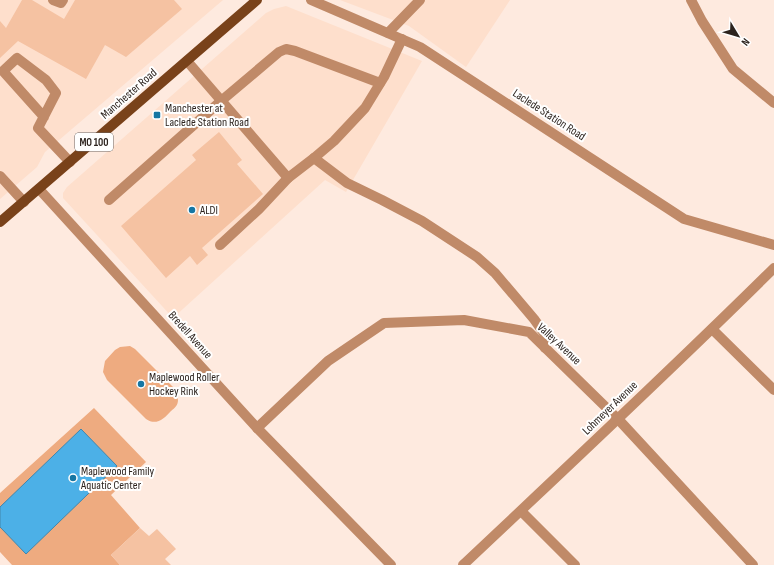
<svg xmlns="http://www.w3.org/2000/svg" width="774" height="565" font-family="'Sofia Sans Condensed',sans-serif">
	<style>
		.built { fill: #fedfcc }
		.green { fill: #eeab80 }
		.water { fill: #4cb0e7; stroke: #4286ab }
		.building { fill: #f5c2a2 }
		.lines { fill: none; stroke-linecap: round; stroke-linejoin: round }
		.minor { stroke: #c08a68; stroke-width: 10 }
		.major { stroke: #79421a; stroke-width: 10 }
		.poi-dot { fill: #1676a3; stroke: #fff; stroke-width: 1.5 }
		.labels { text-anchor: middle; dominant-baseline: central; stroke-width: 4; stroke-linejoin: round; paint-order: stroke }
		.shield { fill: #fff; stroke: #6b6562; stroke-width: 1 }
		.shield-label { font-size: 11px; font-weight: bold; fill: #2c231e }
		.street-label { font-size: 12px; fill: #2c231e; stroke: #fff }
		.poi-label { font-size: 12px; fill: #2c231e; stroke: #fff; text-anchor: start }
	</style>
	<rect width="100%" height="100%" fill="#feeadf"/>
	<g class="built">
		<path d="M 0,0 L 223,0 L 45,152 L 37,167 L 0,199 Z"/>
		<path d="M 340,0 L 510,0 L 466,67 L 409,26 Z"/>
		<path d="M 286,6 L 422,61 L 346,192 L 325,180 L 173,318 L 63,198 L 63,193 L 67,187 L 266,13 L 274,9 Z"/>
	</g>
	<g class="green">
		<path d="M 130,346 L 135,349 L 174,388 C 176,392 178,396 178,400 C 178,405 175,408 171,411 C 164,419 156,426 146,419 L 107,380 L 103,372 L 105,361 L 115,350 L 120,347 Z"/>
		<path d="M 94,408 L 146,462 L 111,495 L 140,528 L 111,555 L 120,565 L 12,565 L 0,552 L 0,493 Z"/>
	</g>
	<path class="water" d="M 81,429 L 117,466 L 26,554 L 0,527 L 0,507 Z"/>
	<g class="building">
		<path d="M 22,0 L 32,0 L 64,19 L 75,0 L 174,0 L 182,9 L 126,57 L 105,45 L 86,79 L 18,41 L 0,58 L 0,21 L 6,28 Z"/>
		<path d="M 219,132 L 242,160 L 237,164 L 263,194 L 202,248 L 208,255 L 197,265 L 190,256 L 166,278 L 121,226 L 196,160 L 192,155 Z"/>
		<path d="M 140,528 L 149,536 L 157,529 L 176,549 L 165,559 L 171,565 L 120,565 L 111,555 Z"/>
	</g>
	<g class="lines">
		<g class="minor">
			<path d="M 53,0 L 61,3 L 63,0"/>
			<path d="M 311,0 L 420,47 L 684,219 L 774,245"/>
			<path d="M 691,0 L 702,21 L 733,69 L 774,103"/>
			<path d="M 388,33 L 420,0"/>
			<path d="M 187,61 L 288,178 L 314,158 L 334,141 L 365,108 L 384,77 L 402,39"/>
			<path d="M 44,117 L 3,71 L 17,58 L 46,80 L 56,93 L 38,128 L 70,162"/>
			<path d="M 314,158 L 347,183 L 382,200 L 422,221 L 477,257 L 495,273 L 534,319 L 544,333 L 545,338 L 545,348"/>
			<path d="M 0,176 L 24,202"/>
			<path d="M 39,189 L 257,428 L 391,565"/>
			<path d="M 109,200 L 221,101 L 279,52 L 286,49 L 295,51 L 380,83"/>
			<path d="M 220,245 L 259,209 L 288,178"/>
			<path d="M 712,329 L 774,390"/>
			<path d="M 257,428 L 328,361 L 384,323 L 464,320 L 529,332 L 618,419 L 753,565"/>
			<path d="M 521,511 L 575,565"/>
			<path d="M 463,565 C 567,467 672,369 774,268"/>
		</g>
		<path class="major" d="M 0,222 L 257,0"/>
	</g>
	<g class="poi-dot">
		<rect x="153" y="111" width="8" height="8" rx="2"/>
		<circle cx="192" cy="210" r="4"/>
		<circle cx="141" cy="384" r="4"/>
		<circle cx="73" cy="478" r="4"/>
	</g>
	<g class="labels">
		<rect class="shield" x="75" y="133" width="38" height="18" rx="3"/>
		<g class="shield-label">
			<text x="94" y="142">MO 100</text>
		</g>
		<g class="street-label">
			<text transform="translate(129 94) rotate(-41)">Manchester Road</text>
			<text transform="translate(549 115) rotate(33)">Laclede Station Road</text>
			<text transform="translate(190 335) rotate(48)">Bredell Avenue</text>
			<text transform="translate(559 344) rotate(43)">Valley Avenue</text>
			<text transform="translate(610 408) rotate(-44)">Lohmeyer Avenue</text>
		</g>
		<g class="poi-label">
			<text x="165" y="108">Manchester at<tspan x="165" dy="14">Laclede Station Road</tspan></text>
			<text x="200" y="210">ALDI</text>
			<text x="149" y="377">Maplewood Roller<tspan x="149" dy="14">Hockey Rink</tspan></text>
			<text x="81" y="471">Maplewood Family<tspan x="81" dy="14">Aquatic Center</tspan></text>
		</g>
	</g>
	<g transform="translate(738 36) rotate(128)" stroke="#ffffff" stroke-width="3" paint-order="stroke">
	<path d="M0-3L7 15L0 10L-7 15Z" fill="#2c231e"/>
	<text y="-6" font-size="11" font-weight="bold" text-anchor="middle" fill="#2c231e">N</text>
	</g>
</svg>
